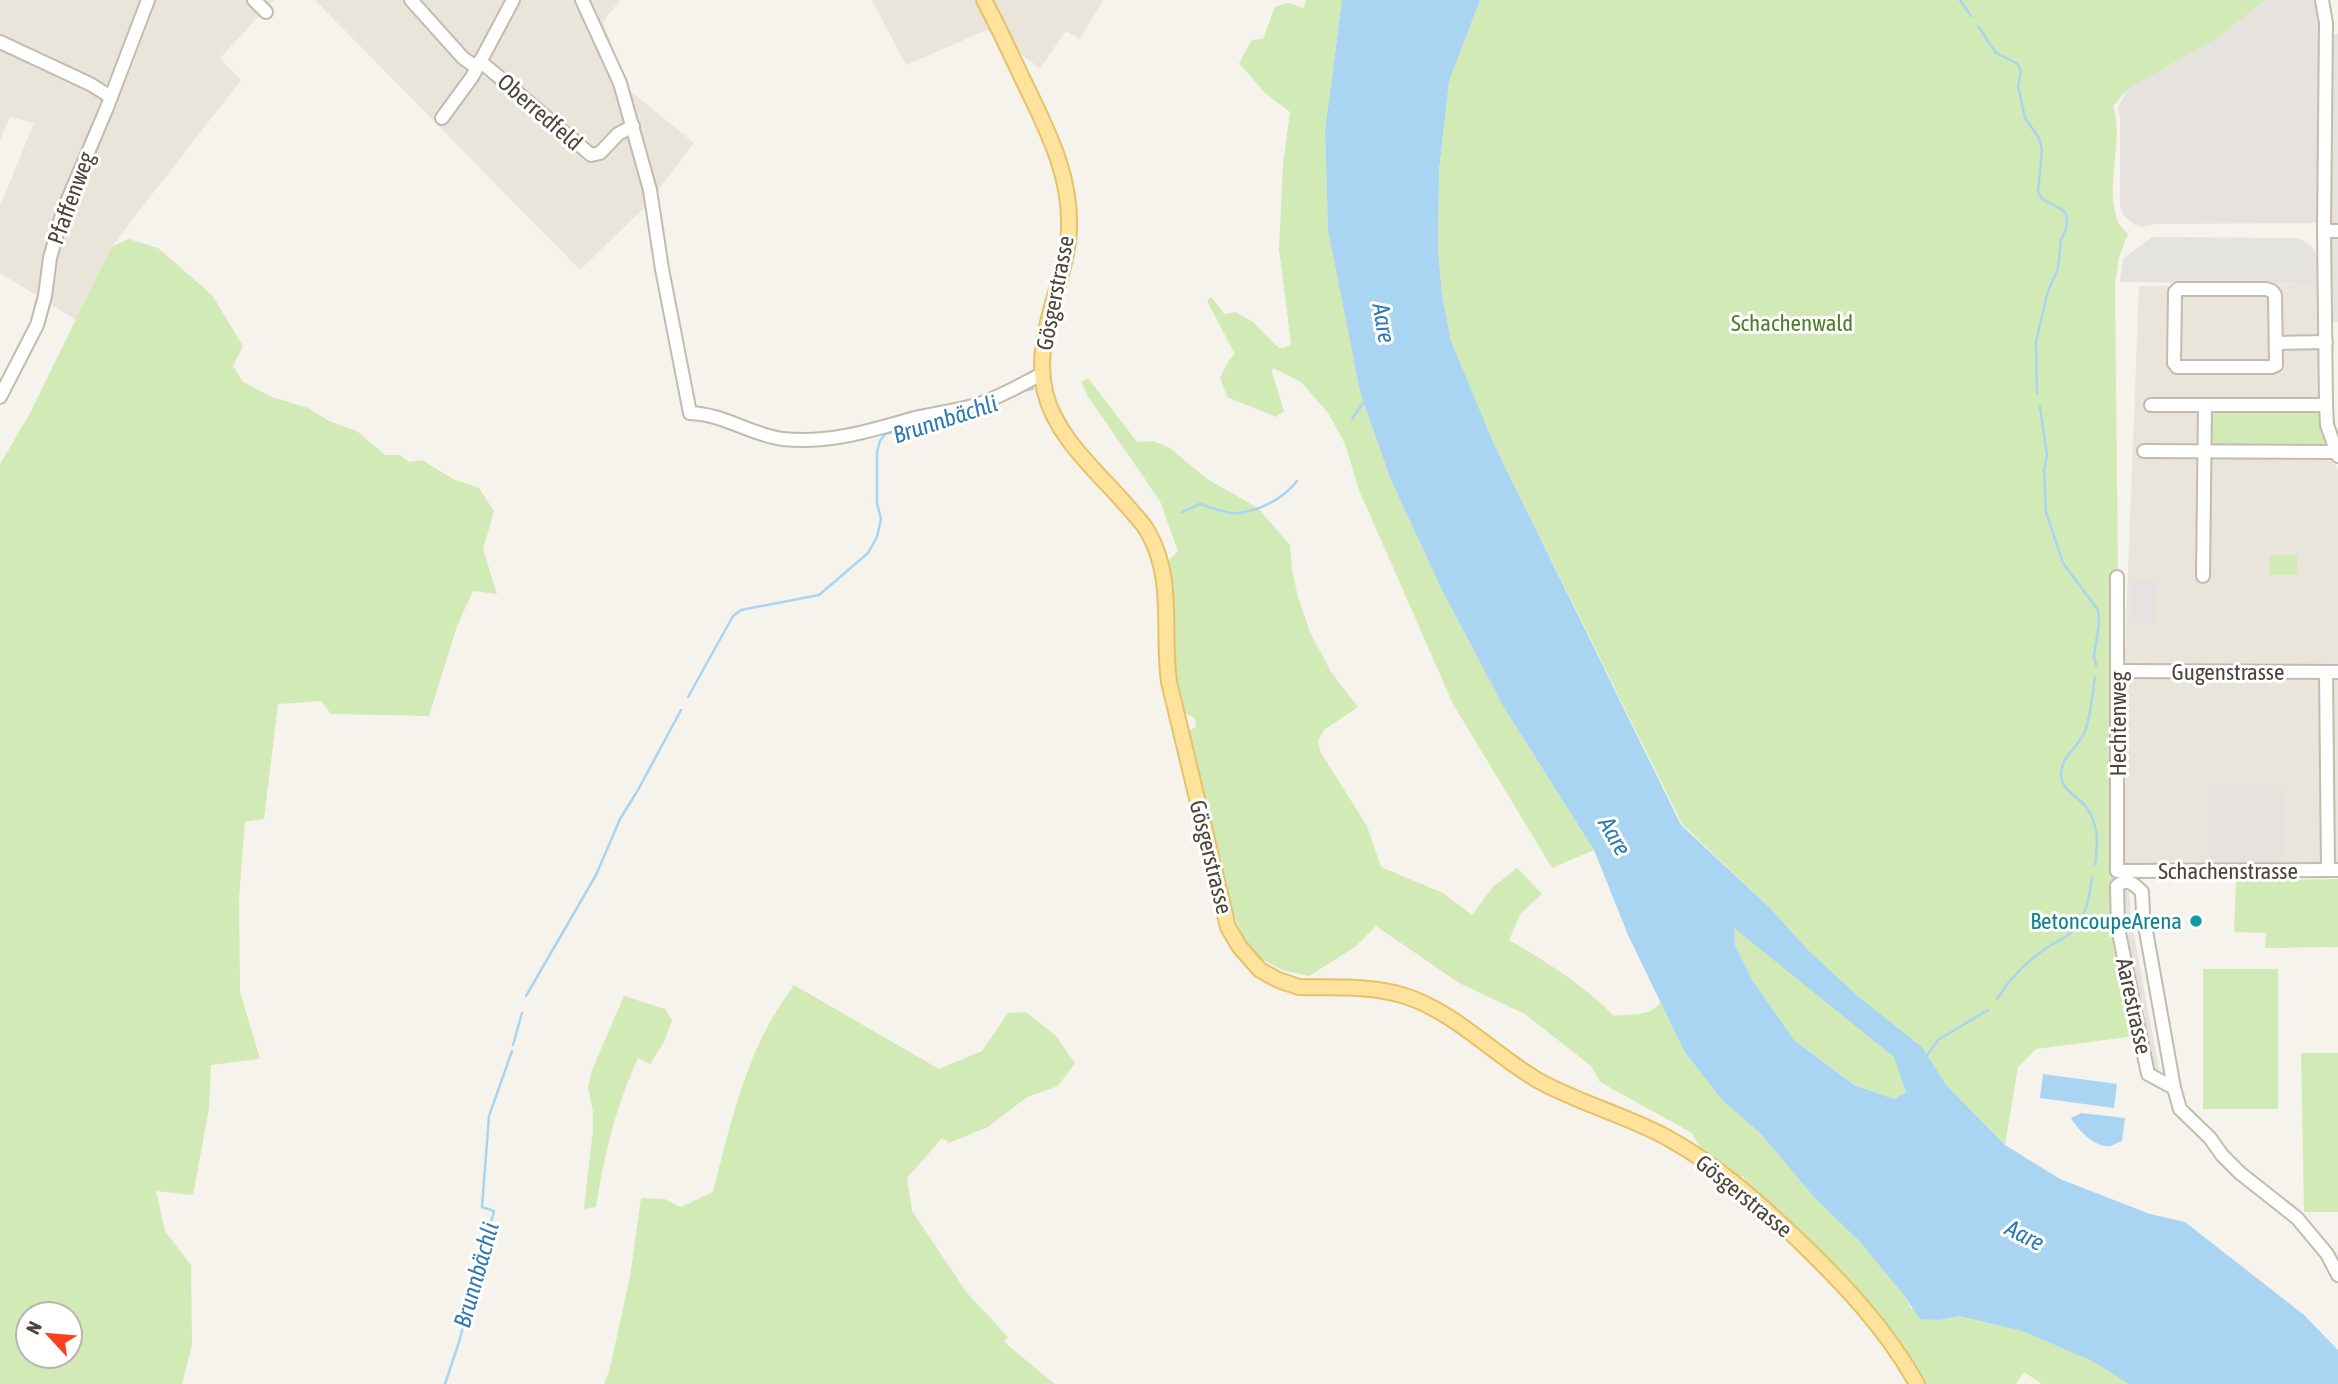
<svg xmlns="http://www.w3.org/2000/svg" width="2338" height="1384" font-family="'Asap Condensed',sans-serif">
	<style>
		.residential { fill: #eae5da }
		.industrial { fill: #e6e2dd }
		.green { fill: #d2eab5; fill-rule: evenodd }
		.parking { fill: #e5e3e0 }
		.water { fill: #a9d4f2; fill-rule: evenodd }
		.lines { fill: none; stroke-linecap: round; stroke-linejoin: round }
		.stream { stroke: #a9d4f2; stroke-width: 2.5 }
		.minor-casing { stroke: #c2bbae; stroke-width: 16 }
		.major-casing { stroke: #e6c16a; stroke-width: 18 }
		.minor { stroke: #fff; stroke-width: 12 }
		.major { stroke: #ffe39c; stroke-width: 14 }
		.culture-dot { fill: #0f9aa8; stroke: #fff; stroke-width: 2.5 }
		.labels { text-anchor: middle; dominant-baseline: central; stroke-width: 6; stroke-linejoin: round; paint-order: stroke }
		.street-label { font-size: 23px; fill: #4b4439; stroke: #fff }
		.park-label { font-size: 23px; fill: #4a7f2a; stroke: #fff }
		.culture-label { font-size: 23px; fill: #0d838f; stroke: #fff; text-anchor: end }
		.water-label { font-size: 24px; font-style: italic; fill: #2e7ab2; stroke: #fff }
	</style>
	<rect width="100%" height="100%" fill="#f6f3ec"/>
	<g class="residential">
		<path d="M 0,0 L 274,0 L 220,58 L 241,80 L 112,246 L 76,320 L 0,273 L 0,206 L 34,123 L 10,117 L 0,140 Z"/>
		<path d="M 315,0 L 620,0 L 603,22 L 629,90 L 694,143 L 645,207 L 580,270 Z"/>
		<path d="M 872,0 L 1103,0 L 1080,39 L 1066,31 L 1040,68 L 987,30 L 906,65 Z"/>
		<path d="M 2318,284 L 2319,401 L 2204,404 L 2203,455 L 2326,449 L 2338,470 L 2338,867 L 2284,869 L 2284,787 L 2210,788 L 2210,866 L 2121,865 L 2124,676 L 2139,286 Z"/>
	</g>
	<g class="industrial">
		<path d="M 2266,0 L 2315,0 L 2319,35 L 2338,34 L 2338,223 L 2156,224 L 2143,227 L 2135,225 L 2123,215 L 2120,206 L 2120,118 L 2118,107 L 2128,89 L 2217,38 Z"/>
		<path d="M 2329,237 L 2338,237 L 2338,322 L 2331,321 Z"/>
		<path d="M 2209,787 L 2284,787 L 2284,869 L 2210,866 Z"/>
	</g>
	<g class="green">
		<path d="M 1306,0 L 1342,0 L 1325,131 L 1328,230 L 1360,392 L 1390,478 L 1442,590 L 1503,706 L 1594,850 L 1552,868 L 1453,704 L 1359,490 L 1345,444 L 1328,413 L 1301,382 L 1273,368 L 1272,372 L 1284,411 L 1276,417 L 1227,397 L 1220,378 L 1229,360 L 1235,354 L 1207,301 L 1211,297 L 1225,314 L 1236,312 L 1253,322 L 1279,348 L 1285,348 L 1291,344 L 1279,249 L 1283,165 L 1290,112 L 1265,93 L 1239,63 L 1252,40 L 1263,39 L 1275,7 L 1288,3 L 1304,8 Z"/>
		<path d="M 1480,0 L 2266,0 L 2217,38 L 2128,89 L 2113,106 C 2124,141 2106,180 2116,216 C 2117,223 2123,229 2128,234 L 2119,257 L 2115,285 L 2119,671 L 2116,911 L 2136,1036 L 2036,1049 L 2018,1067 L 2005,1145 L 1947,1086 L 1922,1047 L 1859,997 L 1809,951 L 1769,907 L 1682,824 L 1493,442 L 1451,341 L 1442,295 L 1438,249 L 1439,171 L 1449,80 Z"/>
		<path d="M 129,239 L 158,248 L 212,295 L 243,346 L 233,366 L 243,382 L 272,397 L 308,408 L 329,421 L 357,431 L 385,455 L 400,455 L 409,462 L 422,460 L 453,479 L 479,488 L 494,511 L 483,549 L 497,594 L 473,591 L 457,626 L 429,716 L 331,714 L 321,701 L 278,704 L 264,819 L 245,822 L 239,897 L 240,992 L 260,1059 L 211,1065 L 209,1108 L 193,1195 L 156,1191 L 165,1231 L 191,1265 L 192,1345 L 182,1384 L 0,1384 L 0,464 L 29,415 L 112,246 ZM 28,1314 L 70,1314 L 70,1356 L 28,1356 Z"/>
		<path d="M 1088,378 L 1137,442 L 1153,441 L 1170,448 L 1207,479 L 1258,508 L 1290,545 L 1292,570 L 1298,597 L 1310,632 L 1331,672 L 1358,707 L 1324,730 L 1318,741 L 1321,753 L 1367,826 L 1381,867 L 1443,893 L 1472,915 L 1493,887 L 1517,868 L 1542,894 L 1521,913 L 1509,940 C 1547,962 1583,985 1614,1016 C 1630,1013 1651,1018 1660,1002 L 1684,1051 L 1722,1100 L 1761,1134 L 1813,1196 L 1861,1243 L 1886,1272 L 1903,1294 L 1911,1308 L 1940,1320 L 1959,1316 L 2022,1331 L 2092,1361 L 2129,1384 L 2042,1384 L 2024,1372 L 2016,1384 L 1921,1384 L 1751,1191 L 1743,1176 L 1736,1179 L 1704,1155 L 1692,1133 L 1600,1082 L 1591,1066 L 1525,1014 L 1459,983 L 1376,926 L 1355,947 L 1309,976 L 1282,970 L 1260,958 L 1245,942 L 1236,920 L 1227,893 L 1215,837 L 1205,812 L 1185,733 L 1196,727 L 1195,719 L 1179,709 L 1173,676 L 1170,579 L 1167,562 L 1178,551 L 1160,501 L 1087,395 L 1081,382 Z"/>
		<path d="M 2320,408 L 2321,425 L 2326,449 L 2208,448 L 2208,412 Z"/>
		<rect x="2270" y="555" width="27" height="20"/>
		<path d="M 2338,879 L 2338,947 L 2265,948 L 2266,933 L 2234,932 L 2236,881 Z"/>
		<path d="M 1734,927 L 1895,1057 L 1906,1092 L 1894,1099 L 1854,1085 L 1794,1040 L 1753,981 L 1735,945 Z"/>
		<rect x="2203" y="969" width="75" height="140"/>
		<path d="M 794,985 L 939,1069 L 982,1051 L 1008,1013 L 1026,1012 L 1056,1036 L 1075,1063 L 1058,1086 L 1027,1097 L 988,1127 L 949,1143 L 942,1138 L 907,1178 L 912,1211 L 967,1293 L 1008,1337 L 1004,1342 L 1055,1384 L 604,1384 L 609,1372 L 630,1277 L 641,1198 L 665,1199 L 681,1207 L 713,1192 C 728,1134 742,1070 773,1017 C 779,1006 787,996 794,985 Z"/>
		<path d="M 624,996 L 665,1009 L 672,1020 L 664,1042 L 650,1064 L 638,1058 C 616,1106 604,1155 596,1207 L 584,1209 L 593,1129 L 593,1112 L 588,1087 L 592,1070 Z"/>
		<path d="M 2301,1053 L 2338,1053 L 2338,1212 L 2304,1212 Z"/>
	</g>
	<g class="parking">
		<path d="M 2152,237 L 2298,238 L 2311,245 L 2317,256 L 2318,284 L 2120,282 L 2123,259 Z"/>
		<path d="M 2131,581 L 2157,581 L 2156,623 L 2131,623 Z"/>
		<path d="M 2121,889 L 2129,889 L 2131,919 L 2161,1080 L 2152,1080 L 2122,919 Z"/>
	</g>
	<g class="water">
		<path d="M 1342,0 L 1480,0 L 1449,81 L 1439,171 L 1438,249 L 1442,295 L 1451,341 L 1493,442 L 1681,825 L 1769,907 L 1809,951 L 1859,997 L 1922,1047 L 1947,1086 L 2005,1145 L 2060,1179 L 2150,1214 L 2185,1222 L 2304,1315 L 2338,1350 L 2338,1384 L 2129,1384 L 2092,1361 L 2022,1331 L 1959,1316 L 1940,1320 L 1920,1319 L 1903,1294 L 1861,1243 L 1813,1196 L 1761,1134 L 1722,1100 L 1684,1051 L 1628,935 L 1594,850 L 1503,706 L 1442,590 L 1390,478 L 1360,392 L 1328,230 L 1325,131 ZM 1734,928 L 1894,1057 L 1906,1092 L 1894,1099 L 1854,1085 L 1794,1040 L 1753,981 L 1735,945 Z"/>
		<path d="M 2043,1074 L 2117,1084 L 2114,1108 L 2040,1098 Z"/>
		<path d="M 2081,1113 L 2125,1118 L 2122,1141 C 2121,1141 2111,1146 2110,1146 C 2095,1148 2078,1130 2071,1118 Z"/>
	</g>
	<g class="lines">
		<g class="stream">
			<path d="M 1960,0 L 1971,16"/>
			<path d="M 1978,26 L 1996,53 L 2018,64 L 2021,72 L 2018,86 L 2025,118 L 2039,138 L 2042,150 L 2038,192 L 2042,199 L 2063,210 L 2067,216 L 2066,229 L 2061,240 L 2058,268 L 2047,294 L 2036,342 L 2037,393"/>
			<path d="M 1020,391 L 1033,389"/>
			<path d="M 2040,407 L 2047,455 L 2044,471 L 2046,512 L 2063,563 L 2098,610 L 2099,624 L 2094,656 L 2096,665"/>
			<path d="M 1352,419 L 1366,399"/>
			<path d="M 1182,512 L 1200,504 C 1211,507 1227,515 1238,513 C 1260,511 1284,498 1297,481"/>
			<path d="M 688,697 L 733,616 L 741,610 L 819,595 L 868,553 L 877,537 L 881,519 L 877,503 L 877,452 L 880,441 L 885,434 L 980,411 L 989,406"/>
			<path d="M 2095,864 C 2098,844 2099,824 2086,807 C 2077,795 2060,790 2061,773 C 2062,755 2079,747 2085,731 C 2091,715 2092,695 2095,677"/>
			<path d="M 526,996 L 596,875 L 620,819 L 638,790 L 681,710"/>
			<path d="M 1997,999 C 2009,980 2024,964 2042,951 C 2054,942 2069,938 2078,925 C 2087,912 2090,894 2092,878"/>
			<path d="M 513,1045 L 522,1013"/>
			<path d="M 1925,1058 L 1938,1040 L 1988,1010"/>
			<path d="M 445,1384 L 459,1342 L 494,1211 L 482,1207 L 489,1116 L 512,1051"/>
		</g>
		<g class="minor-casing">
			<g id="minor">
				<path d="M 254,0 L 266,12"/>
				<path d="M 411,0 L 463,58 L 476,67"/>
				<path d="M 582,0 L 620,83 L 650,190 L 662,269 L 690,413 C 724,414 751,435 783,439 C 830,444 872,430 915,418 C 935,413 955,411 973,406 C 997,399 1020,385 1042,374"/>
				<path d="M 2322,0 L 2326,23 L 2324,231 L 2326,405 L 2327,425 L 2338,456"/>
				<path d="M 0,42 L 90,84 L 111,97"/>
				<path d="M 480,61 L 591,155 L 600,153 L 618,134 L 633,126"/>
				<path d="M 442,118 L 472,77 L 513,0"/>
				<path d="M 2324,231 L 2338,231"/>
				<path d="M 2178,289 L 2266,289 L 2272,291 L 2275,295 L 2276,365 L 2272,367 L 2177,367 L 2174,363 L 2175,292 Z"/>
				<path d="M 2276,343 L 2326,342"/>
				<path d="M 0,397 L 37,325 L 45,296 L 50,258 L 63,211 L 106,110 L 148,0"/>
				<path d="M 2151,405 L 2326,405"/>
				<path d="M 2144,451 L 2336,452"/>
				<path d="M 2203,576 L 2205,405"/>
				<path d="M 2117,577 L 2117,871 L 2338,870"/>
				<path d="M 2119,671 L 2338,672"/>
				<path d="M 2326,672 L 2328,870"/>
				<path d="M 2174,1088 L 2148,1074 L 2118,928 L 2117,886 C 2127,877 2134,884 2142,892 L 2143,914 L 2174,1088 L 2180,1109 L 2210,1138 L 2222,1155 L 2240,1173 L 2297,1218 L 2327,1254 L 2338,1275"/>
			</g>
		</g>
		<g class="major-casing">
			<path id="major" d="M 984,0 C 999,28 1012,57 1026,86 C 1050,135 1075,185 1068,242 C 1061,293 1033,340 1045,392 C 1056,438 1099,473 1128,507 C 1135,515 1143,523 1148,532 C 1175,579 1162,631 1169,682 L 1228,927 L 1239,946 L 1260,970 L 1278,980 L 1299,987 C 1335,988 1371,985 1405,996 C 1455,1012 1494,1055 1539,1081 C 1579,1103 1625,1115 1666,1137 C 1715,1164 1755,1199 1795,1237 C 1841,1281 1886,1328 1917,1384"/>
		</g>
		<use href="#minor" class="minor"/>
		<use href="#major" class="major"/>
	</g>
	<circle class="culture-dot" cx="2196" cy="921" r="7"/>
	<g class="labels">
		<g class="street-label">
			<text transform="translate(540 112) rotate(41)">Oberredfeld</text>
			<text transform="translate(71 198) rotate(-70)">Pfaffenweg</text>
			<text transform="translate(1055 293) rotate(-79)">Gösgerstrasse</text>
			<text x="2228" y="672">Gugenstrasse</text>
			<text transform="translate(2118 724) rotate(-90)">Hechtenweg</text>
			<text transform="translate(1211 857) rotate(76)">Gösgerstrasse</text>
			<text x="2228" y="871">Schachenstrasse</text>
			<text transform="translate(2134 1006) rotate(78)">Aarestrasse</text>
			<text transform="translate(1744 1196) rotate(39)">Gösgerstrasse</text>
		</g>
		<g class="park-label">
			<text x="1792" y="323">Schachenwald</text>
		</g>
		<g class="culture-label">
			<text x="2182" y="921">BetoncoupeArena</text>
		</g>
		<g class="water-label">
			<text transform="translate(1384 323) rotate(80)">Aare</text>
			<text transform="translate(945 419) rotate(-18)">Brunnbächli</text>
			<text transform="translate(1615 836) rotate(60)">Aare</text>
			<text transform="translate(2025 1235) rotate(27)">Aare</text>
			<text transform="translate(476 1275) rotate(-74)">Brunnbächli</text>
		</g>
	</g>
	<g transform="translate(49 1335) rotate(296)"><circle r="33" fill="#ffffff" stroke="#b7b4b0" stroke-width="2"/>
	<path d="M0-5L12 26L0 18L-12 26Z" fill="#fc3f1d"/>
	<text y="-10" font-size="19" font-weight="bold" text-anchor="middle" fill="#4b4439">N</text>
	</g>
</svg>
